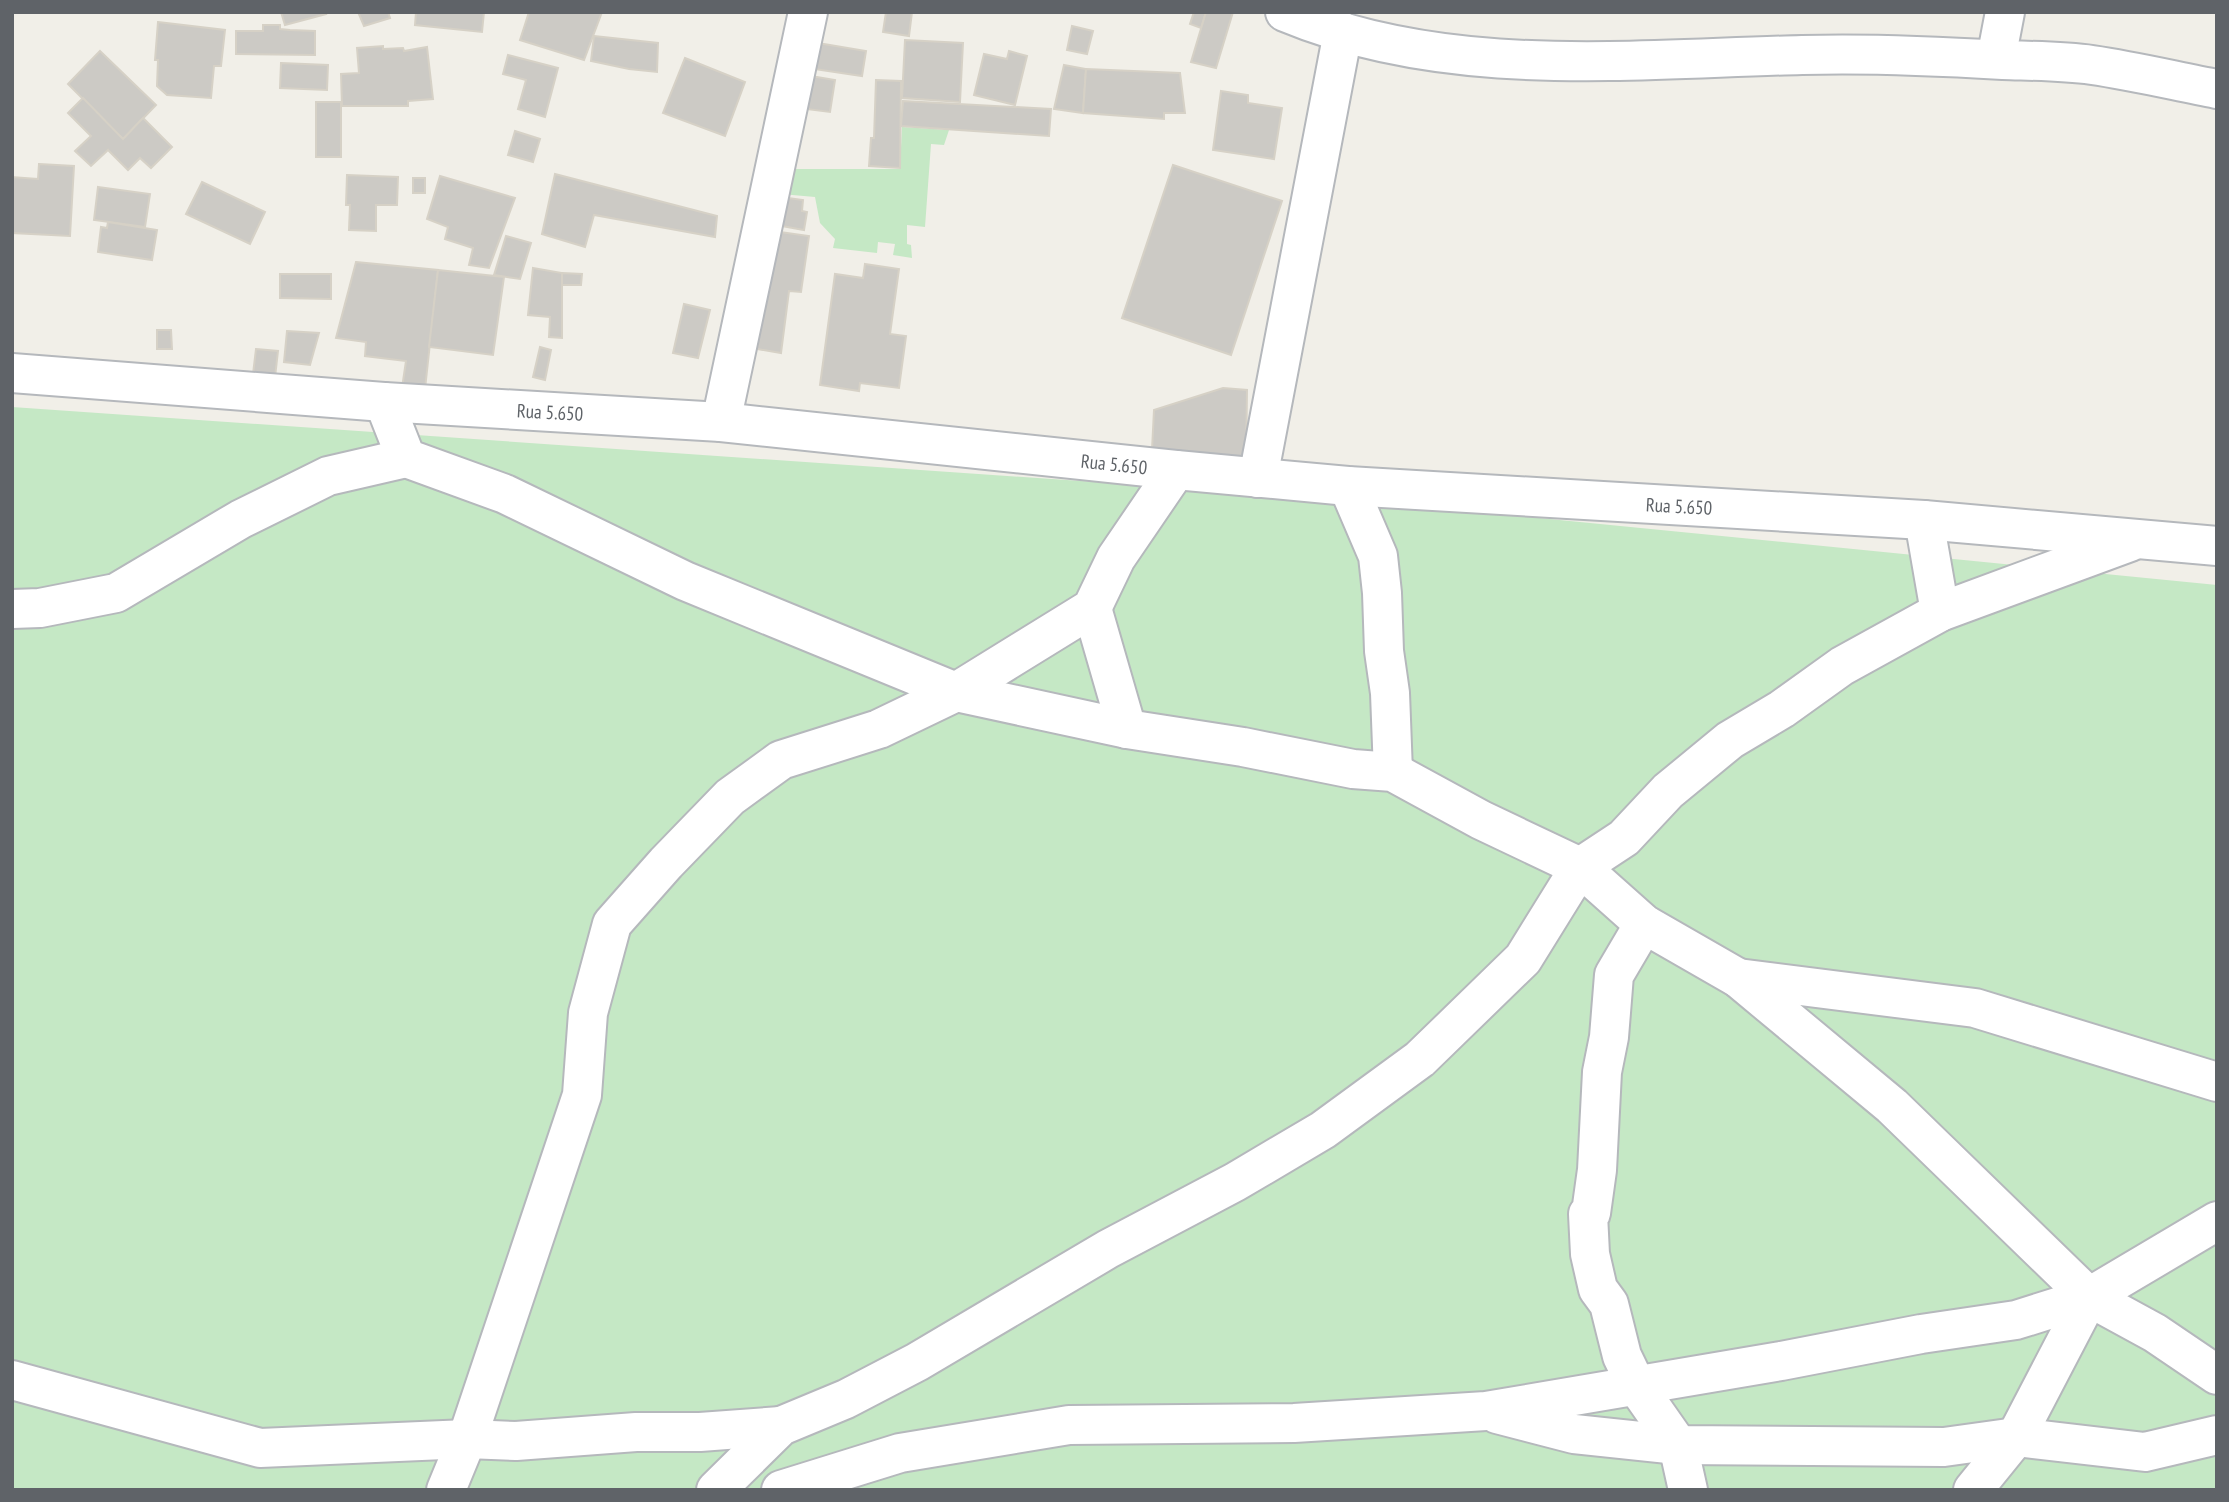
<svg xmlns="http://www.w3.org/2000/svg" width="2229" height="1502" font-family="'PT Sans Narrow',sans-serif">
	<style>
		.green { fill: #c5e8c5 }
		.building { fill: #cccac5; stroke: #d6d1c6; stroke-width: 2 }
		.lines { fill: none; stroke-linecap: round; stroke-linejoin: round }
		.minor-casing { stroke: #b5b8bc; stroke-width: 42 }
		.minor { stroke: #fff; stroke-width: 38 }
		.labels { text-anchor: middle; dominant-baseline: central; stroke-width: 5; stroke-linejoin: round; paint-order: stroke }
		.street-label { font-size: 19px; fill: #5f6368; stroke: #fff }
	</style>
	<rect width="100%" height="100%" fill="#f1efe8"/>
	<g class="green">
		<path d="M 902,127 L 949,130 L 944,145 L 931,144 L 925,227 L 907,225 L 907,244 L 911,245 L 912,258 L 893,255 L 895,244 L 878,242 L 877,253 L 833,248 L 835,239 L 820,223 L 815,197 L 781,194 L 786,169 L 900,169 Z"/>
		<path d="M 12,407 L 1368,501 L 2217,585 L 2217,1490 L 12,1490 Z"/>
	</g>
	<g class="building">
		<path d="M 281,12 L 325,12 L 326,14 L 285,25 Z"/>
		<path d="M 358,12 L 388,12 L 390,18 L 364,26 Z"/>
		<path d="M 416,12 L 484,12 L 482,32 L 415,25 Z"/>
		<path d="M 529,12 L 602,12 L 584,60 L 520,40 Z"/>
		<path d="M 886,12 L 912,12 L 909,36 L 883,32 Z"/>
		<path d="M 1194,12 L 1206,12 L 1201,28 L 1190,24 Z"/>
		<path d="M 1206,12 L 1233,12 L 1216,68 L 1191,62 Z"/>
		<path d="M 158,22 L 225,30 L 221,66 L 214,66 L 211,98 L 167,95 L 157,86 L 158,60 L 155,60 Z"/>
		<path d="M 263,25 L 280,25 L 280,29 L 290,30 L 315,31 L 315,55 L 236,54 L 236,31 L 263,31 Z"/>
		<path d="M 1072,26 L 1093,31 L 1087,54 L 1067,50 Z"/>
		<path d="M 594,36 L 658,43 L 657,72 L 629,69 L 591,61 Z"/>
		<path d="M 905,40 L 963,43 L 960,102 L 902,98 Z"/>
		<path d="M 818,43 L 866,51 L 862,76 L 814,69 Z"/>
		<path d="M 383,46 L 383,49 L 403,48 L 404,51 L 427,47 L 433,99 L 408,101 L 408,106 L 342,106 L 341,74 L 359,73 L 357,48 Z"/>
		<path d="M 100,51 L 156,105 L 123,139 L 68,84 Z"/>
		<path d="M 1009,51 L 1027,56 L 1015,105 L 974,95 L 984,54 L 1007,59 Z"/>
		<path d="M 508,55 L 558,68 L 545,117 L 518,109 L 526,80 L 503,74 Z"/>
		<path d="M 685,58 L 745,82 L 725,136 L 663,113 Z"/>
		<path d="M 281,63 L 328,65 L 327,90 L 280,88 Z"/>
		<path d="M 1064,65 L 1086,69 L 1083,113 L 1054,109 Z"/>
		<path d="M 1086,69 L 1180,73 L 1185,113 L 1164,113 L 1164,119 L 1083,113 Z"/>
		<path d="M 811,76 L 835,80 L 830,112 L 806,109 Z"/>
		<path d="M 876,80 L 901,81 L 900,168 L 869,166 L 871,138 L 874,138 Z"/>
		<path d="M 1221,91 L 1248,95 L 1248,103 L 1282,108 L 1274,159 L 1213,150 Z"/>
		<path d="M 83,98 L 123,139 L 143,118 L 172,147 L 151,168 L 140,158 L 128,170 L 108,150 L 91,166 L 75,151 L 91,136 L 68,113 Z"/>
		<path d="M 903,101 L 1051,109 L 1049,136 L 901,126 Z"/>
		<rect x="316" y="102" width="25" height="55"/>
		<path d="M 515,131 L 540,139 L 533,162 L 508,155 Z"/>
		<path d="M 39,164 L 74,166 L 70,236 L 12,233 L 12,177 L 38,179 Z"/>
		<path d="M 1173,165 L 1282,201 L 1231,355 L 1122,318 Z"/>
		<path d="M 555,174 L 717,216 L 715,237 L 594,215 L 585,247 L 542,234 Z"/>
		<path d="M 347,175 L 398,177 L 397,205 L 376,205 L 376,231 L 349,230 L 350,205 L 346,205 Z"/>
		<path d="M 440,176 L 515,198 L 489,268 L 469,265 L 473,248 L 445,239 L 448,227 L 427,219 Z"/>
		<rect x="413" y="178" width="12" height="15"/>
		<path d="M 202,182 L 265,212 L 250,244 L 186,214 Z"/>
		<path d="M 98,187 L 150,194 L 145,227 L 94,220 Z"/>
		<path d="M 781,197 L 803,200 L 802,211 L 807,212 L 804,230 L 776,225 Z"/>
		<path d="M 108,222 L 157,230 L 152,260 L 98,252 L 101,227 L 107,228 Z"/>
		<path d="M 773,231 L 809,236 L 801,292 L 789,291 L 781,353 L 757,349 Z"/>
		<path d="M 506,236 L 531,243 L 520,279 L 494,275 Z"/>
		<path d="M 356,262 L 438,270 L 425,389 L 402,388 L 406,361 L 365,356 L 366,342 L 336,338 Z"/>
		<path d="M 865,264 L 899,269 L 890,334 L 906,336 L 899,388 L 860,383 L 859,391 L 820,385 L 835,274 L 863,278 Z"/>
		<path d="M 533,268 L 562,273 L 562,338 L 549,337 L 550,317 L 528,315 Z"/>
		<path d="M 438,270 L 504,277 L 493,355 L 429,347 Z"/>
		<path d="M 562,273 L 582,274 L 581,285 L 562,285 Z"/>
		<path d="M 280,274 L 331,274 L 331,299 L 280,298 Z"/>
		<path d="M 684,304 L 710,310 L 698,358 L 673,353 Z"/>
		<path d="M 157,330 L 171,330 L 172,349 L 157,349 Z"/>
		<path d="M 287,331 L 319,333 L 310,365 L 284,362 Z"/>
		<path d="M 540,347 L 551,350 L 545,380 L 533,377 Z"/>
		<path d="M 256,349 L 278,351 L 275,377 L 253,374 Z"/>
		<path d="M 1223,388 L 1247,390 L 1246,464 L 1152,450 L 1154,410 Z"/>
	</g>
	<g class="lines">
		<g class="minor-casing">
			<g id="minor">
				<path d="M 1285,12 C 1448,80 1630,59 1802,55 C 1869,53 1936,56 2003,60 C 2032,61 2063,61 2092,65 C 2134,71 2175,81 2217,89"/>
				<path d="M 1996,59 L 2005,12"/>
				<path d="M 12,373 L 384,402 L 721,422 L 1176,470 L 1348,486 L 1924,520 L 2217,546"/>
				<path d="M 384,402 L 406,458 L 505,494 L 685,581 L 956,692 L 1127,729 L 1243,747 L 1353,769 L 1393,772 L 1481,820 L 1580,867 L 1644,924 L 1738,978 L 1892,1106 L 2089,1297 L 2155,1333 L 2217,1375"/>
				<path d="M 721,422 L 808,12"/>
				<path d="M 1258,478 L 1343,32"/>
				<path d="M 1348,486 L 1378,556 L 1382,593 L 1384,651 L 1390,693 L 1393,772"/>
				<path d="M 1924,520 L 1940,612"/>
				<path d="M 1092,608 L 1127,729"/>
				<path d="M 12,609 L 40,608 L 116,593 L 241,519 L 328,476 L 406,458"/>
				<path d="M 1644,924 L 1614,975 L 1609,1037 L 1602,1072 L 1597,1170 L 1591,1213 L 1588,1214 L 1590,1254 L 1598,1289 L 1609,1304 L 1622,1356 L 1636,1385 L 1678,1445 L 1688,1490"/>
				<path d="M 1738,978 L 1975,1008 L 2217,1082"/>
				<path d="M 12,1380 L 260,1448 L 467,1439 L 516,1441 L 636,1432 L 700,1432 L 781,1426"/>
				<path d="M 1497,1414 L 1574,1434 L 1678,1445 L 1944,1447 L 2016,1437 L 2145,1452 L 2217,1435"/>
				<path d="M 446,1490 L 467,1439 L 582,1095 L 588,1013 L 612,924 L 666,863 L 730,797 L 781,760 L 879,729 L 956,692 L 1092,608 L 1116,558 L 1176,470"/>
				<path d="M 716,1490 L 781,1426 L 846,1399 L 917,1362 L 1108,1249 L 1235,1182 L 1323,1130 L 1420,1059 L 1523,959 L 1580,867 L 1624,838 L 1668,791 L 1730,740 L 1782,709 L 1842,666 L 1940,612 L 2130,542"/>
				<path d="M 781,1490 L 900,1453 L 1069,1425 L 1294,1423 L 1486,1411 L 1781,1361 L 1921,1334 L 2016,1320 L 2089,1297 L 2217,1221"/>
				<path d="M 1973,1490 L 2016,1437 L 2089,1297"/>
			</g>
		</g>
		<use href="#minor" class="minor"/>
	</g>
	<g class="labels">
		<g class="street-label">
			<text transform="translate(550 412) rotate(3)">Rua 5.650</text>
			<text transform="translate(1114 464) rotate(6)">Rua 5.650</text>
			<text transform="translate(1679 506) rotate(3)">Rua 5.650</text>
		</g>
	</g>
	<rect width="2229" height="1502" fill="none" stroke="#5f6368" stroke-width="28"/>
</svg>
